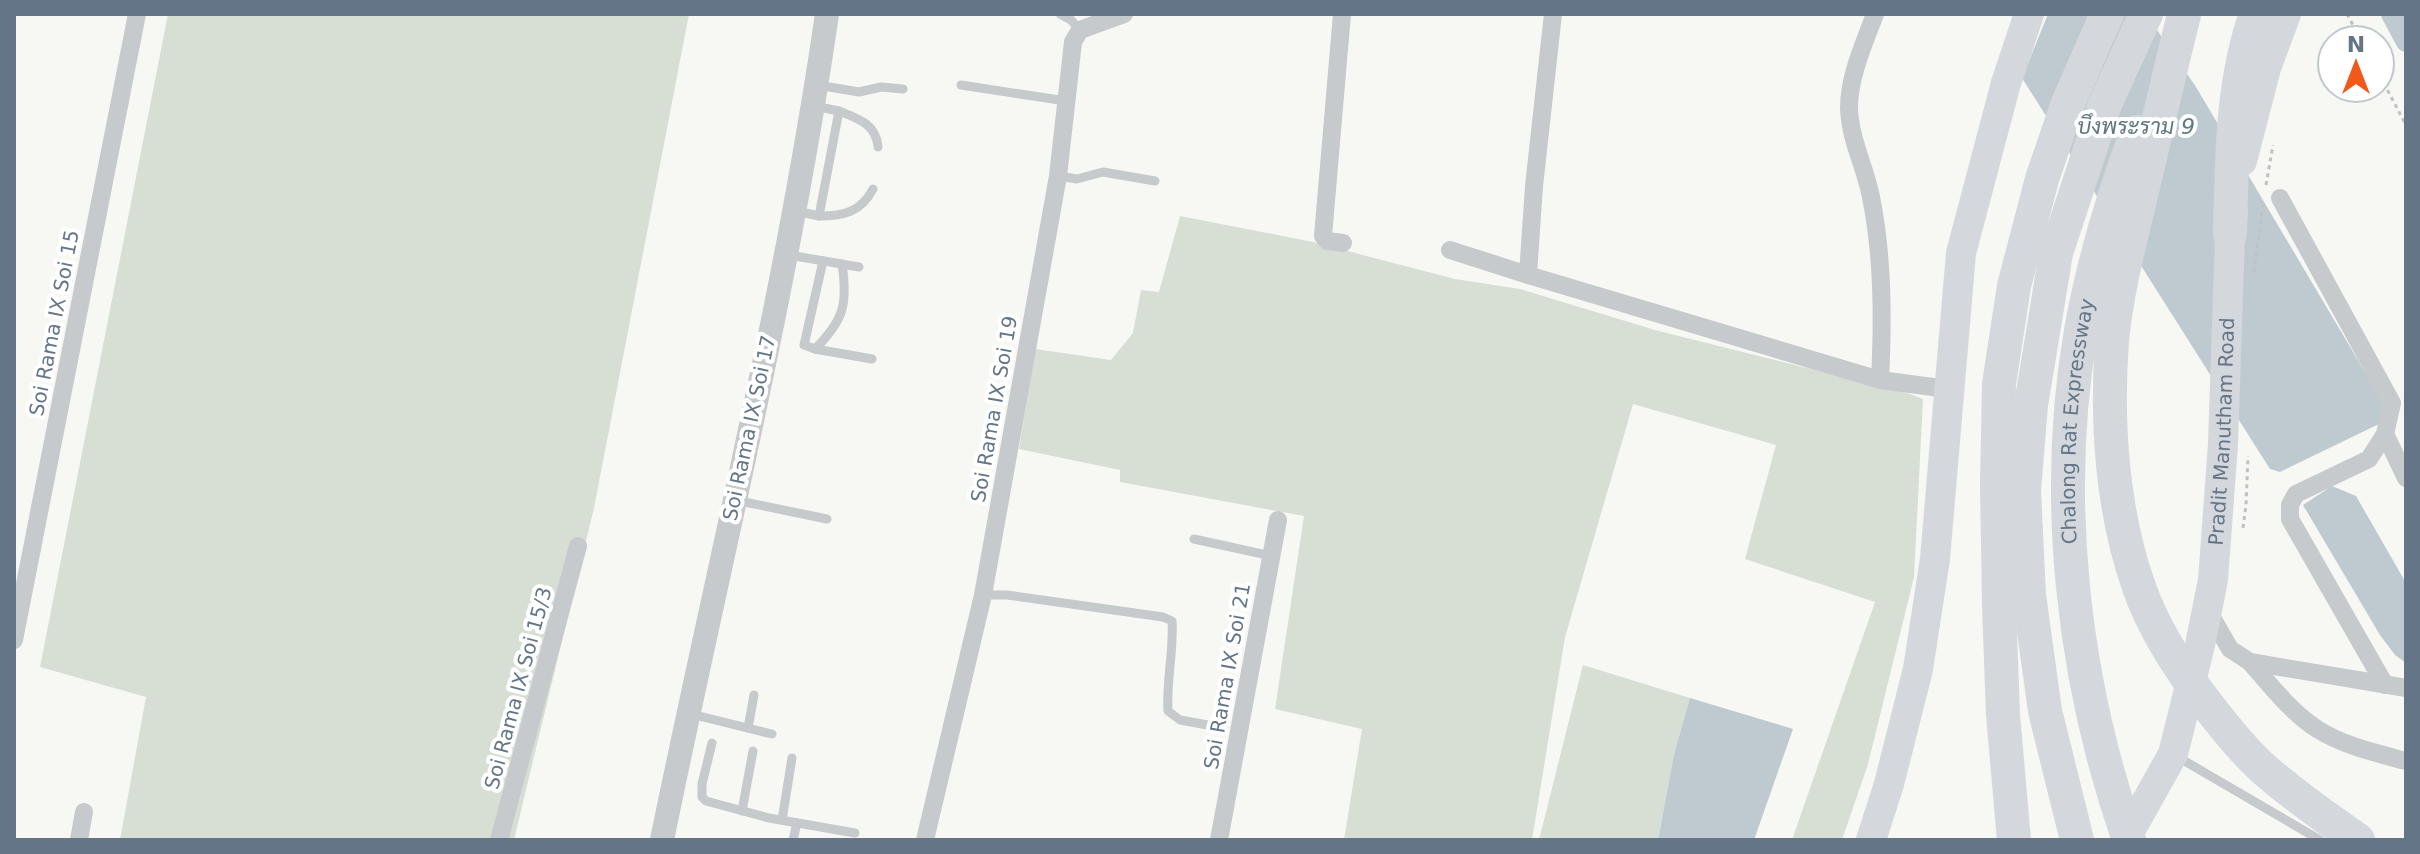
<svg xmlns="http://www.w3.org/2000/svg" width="2420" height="854" font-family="'DejaVu Sans',Sarabun,sans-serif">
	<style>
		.green { fill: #d7dfd4 }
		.water { fill: #bfcad0 }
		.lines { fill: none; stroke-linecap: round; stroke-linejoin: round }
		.canal { stroke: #bfcad0; stroke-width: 20 }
		.path { stroke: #bfc2c4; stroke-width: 3; stroke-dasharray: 4 4; stroke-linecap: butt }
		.service { stroke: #c6cacd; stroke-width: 9 }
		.minor { stroke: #c6cacd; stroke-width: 18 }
		.tertiary { stroke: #c6cacd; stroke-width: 24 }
		.primary { stroke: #d4d8dd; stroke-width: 30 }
		.motorway { stroke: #d4d8dd; stroke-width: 34 }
		.labels { text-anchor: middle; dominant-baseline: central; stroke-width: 8; stroke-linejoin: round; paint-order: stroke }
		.street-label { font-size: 20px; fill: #637587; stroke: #fff }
		.water-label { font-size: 22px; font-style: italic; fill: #5f7783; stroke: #fff }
	</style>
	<rect width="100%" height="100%" fill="#f7f7f3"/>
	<g class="green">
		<path d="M 168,14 L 689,14 L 594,508 L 514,840 L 120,840 L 146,697 L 40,667 Z"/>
		<path d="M 1180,216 L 1313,242 L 1455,279 L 1520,289 L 1655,330 L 1907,393 L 1923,399 L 1914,577 L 1868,764 L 1842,840 L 1792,840 L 1875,602 L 1745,559 L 1776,445 L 1633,404 L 1565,637 L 1532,840 L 1344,840 L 1362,729 L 1275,709 L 1304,516 L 1120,482 L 1120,470 L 1019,449 L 1035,349 L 1111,360 L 1133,333 L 1141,290 L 1159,292 Z"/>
		<path d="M 1583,665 L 1690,698 L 1674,754 L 1658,840 L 1539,840 Z"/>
	</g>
	<g class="water">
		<path d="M 2048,14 L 2146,14 L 2196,87 L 2384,404 L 2379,424 L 2280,472 L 2270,469 L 2022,78 Z"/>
		<path d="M 2332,486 L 2356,496 L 2406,583 L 2406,663 L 2395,655 L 2380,635 L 2303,505 Z"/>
		<path d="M 1690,698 L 1793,729 L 1754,840 L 1658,840 L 1674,754 Z"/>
	</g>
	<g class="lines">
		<path class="canal" d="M 2391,14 L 2406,42"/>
		<g class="path">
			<path d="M 2347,14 L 2361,40"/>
			<path d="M 2380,76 L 2406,125"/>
			<path d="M 2266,185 L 2273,145"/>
			<path d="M 2254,272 L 2263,204"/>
			<path d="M 2243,528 L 2246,505 L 2248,456"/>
		</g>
		<g class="service">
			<path d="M 1060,14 L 1071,20 L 1080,30"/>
			<path d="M 817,85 L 859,92 L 881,87 L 903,89"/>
			<path d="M 961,85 L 1066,101"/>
			<path d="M 839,111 C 859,119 876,124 878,147"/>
			<path d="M 1058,176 L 1077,179 L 1103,172 L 1155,181"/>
			<path d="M 796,211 L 819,216 L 839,111 L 814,106"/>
			<path d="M 819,216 C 844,216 861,212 873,189"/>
			<path d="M 789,255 L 859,267"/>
			<path d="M 823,261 L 804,345 L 815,349 C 844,320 848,304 842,264"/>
			<path d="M 815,349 L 872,359"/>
			<path d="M 735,500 L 827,519"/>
			<path d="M 1194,539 L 1272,556"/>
			<path d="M 983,595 L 1007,595 L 1163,617 L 1172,621 C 1174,651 1166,681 1168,711 L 1180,720 L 1224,728"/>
			<path d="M 691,714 L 772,734"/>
			<path d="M 748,728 L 754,695"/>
			<path d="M 712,743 L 702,784 L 702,797 L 706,801 L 769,818 L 855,833"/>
			<path d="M 2176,756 L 2320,840"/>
			<path d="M 742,811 L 753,751"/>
			<path d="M 782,820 L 792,758"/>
			<path d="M 793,840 L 797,823"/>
		</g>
		<g class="minor">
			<path d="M 1342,14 L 1323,236 L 1327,241 L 1343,243"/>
			<path d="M 1553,14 L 1534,186 L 1528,275 L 1880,380 L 1948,389"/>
			<path d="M 1875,14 C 1864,44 1849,76 1849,108 C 1850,140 1865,166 1871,197 C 1883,257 1883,319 1880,380"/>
			<path d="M 2280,198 L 2392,403 L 2385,434 L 2369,459 L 2296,494 L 2290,505 L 2290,519 L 2385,685"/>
			<path d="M 1450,250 L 1528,275"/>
			<path d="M 2385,434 L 2406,478"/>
			<path d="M 2207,609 L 2230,649 L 2250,662 L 2406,688"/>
			<path d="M 14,640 L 137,14"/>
			<path d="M 2250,662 C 2270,685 2290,711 2317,729 C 2344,746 2376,753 2406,761"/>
			<path d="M 79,840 L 84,812"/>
			<path d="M 499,840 L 578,546"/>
			<path d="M 925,840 L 983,595 L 1058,176 L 1073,42 L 1080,30 L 1124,14"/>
			<path d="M 1219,840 L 1278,520"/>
		</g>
		<path class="tertiary" d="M 662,840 C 718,565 787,292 827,14"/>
		<g class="primary">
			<path d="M 2242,161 L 2266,68 L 2286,14"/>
			<path d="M 1871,840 L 1889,784 L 1918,669 L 1935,559 L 1961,253 L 2006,83 L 2029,14"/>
			<path id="s1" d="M 2125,840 L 2173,754 L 2200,645 L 2213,580 L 2223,444 L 2230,234 L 2233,212"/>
		</g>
		<g class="motorway">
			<path d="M 2184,15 C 2168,78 2154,141 2139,204 C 2128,249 2116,296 2112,341 C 2106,422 2112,511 2139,587 C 2154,631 2181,671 2209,707 C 2226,729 2245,753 2266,771 C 2295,796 2326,818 2358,840"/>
			<path d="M 2230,234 C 2232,160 2231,85 2256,14"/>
			<path d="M 2014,840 L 2003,715 L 1999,606 L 1997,484 L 1999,384 L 2014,286 L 2042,179 L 2068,103 L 2107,14"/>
			<path d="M 2077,840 L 2045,711 L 2029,595 L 2024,490 L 2031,405 L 2056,253 L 2105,104 L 2146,14"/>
			<path id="s2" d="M 2129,840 C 2073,680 2052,498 2081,331 C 2093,263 2113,196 2137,132"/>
		</g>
	</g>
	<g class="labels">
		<g class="street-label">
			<text transform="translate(54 323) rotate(-79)">Soi Rama IX Soi 15</text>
			<text transform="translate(994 409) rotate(-80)">Soi Rama IX Soi 19</text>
			<text stroke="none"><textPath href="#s2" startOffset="426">Chalong Rat Expressway</textPath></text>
			<text transform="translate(749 428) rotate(-78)">Soi Rama IX Soi 17</text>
			<text stroke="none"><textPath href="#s1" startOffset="426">Pradit Manutham Road</textPath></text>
			<text transform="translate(1227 676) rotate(-80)">Soi Rama IX Soi 21</text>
			<text transform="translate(518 688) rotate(-75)">Soi Rama IX Soi 15/3</text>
		</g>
		<g class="water-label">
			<text x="2136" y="126">บึงพระราม 9</text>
		</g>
	</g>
	<rect width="2420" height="854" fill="none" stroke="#637587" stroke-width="32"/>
	<g transform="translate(2356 64)"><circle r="38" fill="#ffffff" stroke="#c1c8cf" stroke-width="2"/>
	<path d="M0-6L14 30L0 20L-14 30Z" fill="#f15819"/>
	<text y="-12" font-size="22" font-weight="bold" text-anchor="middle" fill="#637587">N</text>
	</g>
</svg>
